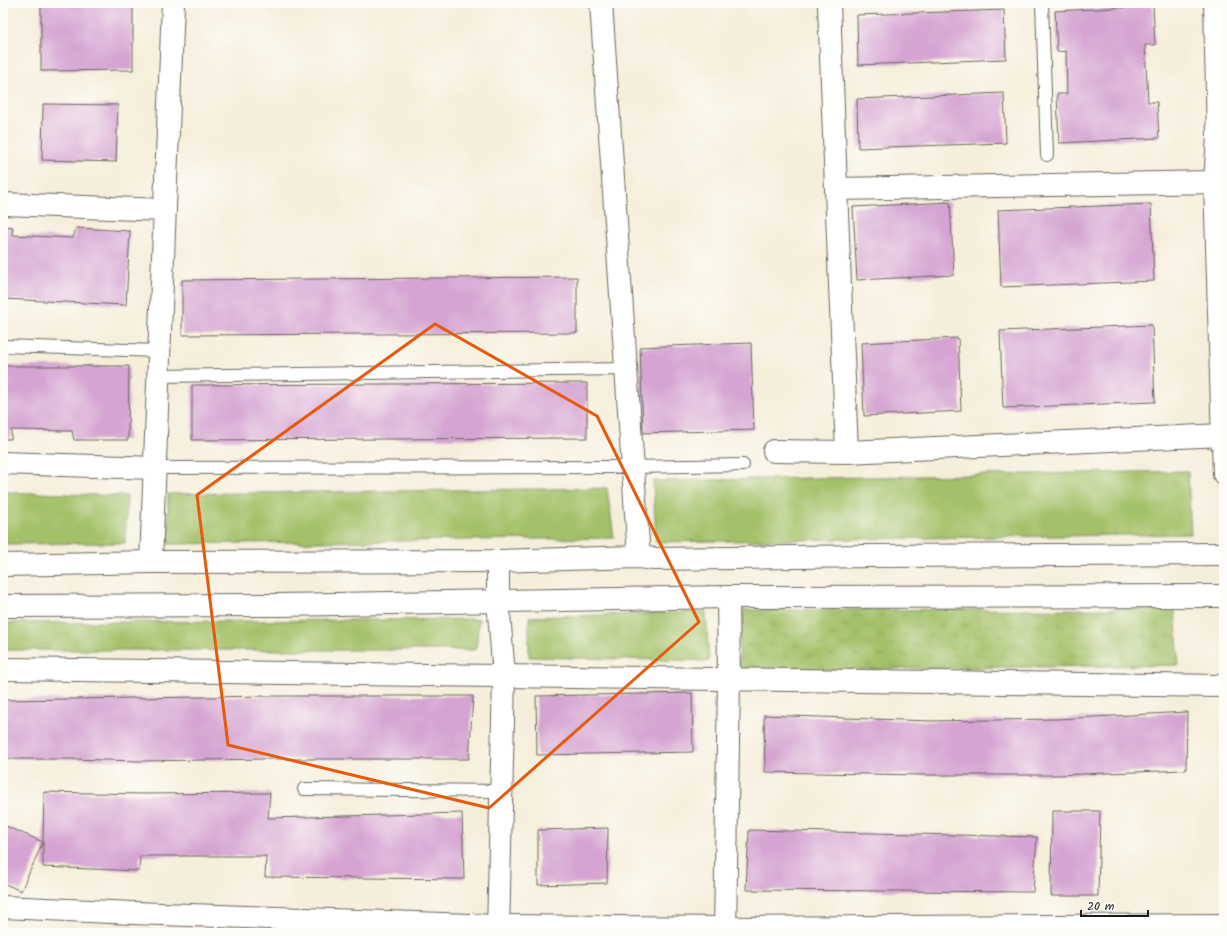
<svg xmlns="http://www.w3.org/2000/svg" width="1227" height="936" font-family="Kalam,sans-serif">
	<style>
		.grass { fill: url(#grass-tufts); stroke: #606e42 }
		.park { fill: #a3c168; stroke: #606e42 }
		.building { fill: #d5a4d2 }
		.lines { fill: none; stroke-linecap: round; stroke-linejoin: round }
		.service-casing { stroke: #68665e; stroke-width: 14 }
		.minor-casing { stroke: #68665e; stroke-width: 24 }
		.tertiary-casing { stroke: #68665e; stroke-width: 24 }
		.service { stroke: #fff; stroke-width: 12 }
		.minor { stroke: #fff; stroke-width: 22 }
		.tertiary { stroke: #fff; stroke-width: 22 }
		.marked { fill: none; stroke: #e8590c; stroke-width: 3; stroke-linejoin: round }
	</style>
	<defs>
		<pattern id="grass-tufts" width="24" height="20" patternUnits="userSpaceOnUse"><rect width="24" height="20" fill="#a3c168"/><path d="M3 7l-1-3M5 7V3M7 7l1-3M15 17l-1-3M17 17v-4M19 17l1-3" fill="none" stroke="#8ca55a"/></pattern>
	</defs>
	<rect width="100%" height="100%" fill="#fdfcf7"/>
	<filter id="ink" filterUnits="userSpaceOnUse"><feTurbulence type="fractalNoise" baseFrequency=".025" numOctaves="2"/><feDisplacementMap in="SourceGraphic" scale="8" xChannelSelector="R" yChannelSelector="G"/><feConvolveMatrix kernelMatrix="1 2 1 2 8 2 1 2 1" color-interpolation-filters="sRGB"/></filter>
	<filter id="wash" filterUnits="userSpaceOnUse"><feTurbulence type="fractalNoise" baseFrequency=".012" numOctaves="4" result="noise"/><feDisplacementMap in="SourceGraphic" scale="16" xChannelSelector="R" yChannelSelector="G"/><feGaussianBlur stdDeviation="0.9" result="paint"/><feColorMatrix in="noise" values="0 0 0 0 0 0 0 0 0 0 0 0 0 0 0 0 0 1.4 0 .05"/><feComposite in="paint" operator="in"/></filter>
	<g filter="url(#wash)">
		<rect width="100%" height="100%" fill="#f5eeda"/>
		<path class="grass" d="M 1175,609 L 1179,665 L 739,671 L 740,610 Z"/>
		<g class="park">
			<path d="M 1188,471 L 1191,534 L 656,542 L 653,481 Z"/>
			<path d="M 607,488 L 614,538 L 168,544 L 168,494 Z"/>
			<path d="M 3,492 L 127,496 L 125,543 L 3,544 Z"/>
			<path d="M 706,612 L 709,661 L 529,657 L 529,617 Z"/>
			<path d="M 479,619 L 476,650 L 3,650 L 3,623 Z"/>
		</g>
		<g id="blocks">
			<g class="building">
				<path d="M 41,3 L 133,3 L 133,70 L 41,71 Z"/>
				<path d="M 1153,6 L 1155,45 L 1145,45 L 1148,102 L 1157,102 L 1159,138 L 1059,143 L 1057,94 L 1067,94 L 1066,51 L 1057,52 L 1055,11 Z"/>
				<path d="M 1004,10 L 1006,59 L 858,65 L 857,15 Z"/>
				<path d="M 1004,93 L 1006,143 L 858,148 L 857,99 Z"/>
				<path d="M 43,104 L 118,105 L 116,162 L 42,160 Z"/>
				<path d="M 950,202 L 954,275 L 857,280 L 853,207 Z"/>
				<path d="M 1151,204 L 1154,281 L 1001,287 L 998,210 Z"/>
				<path d="M 3,226 L 13,227 L 12,235 L 73,238 L 76,228 L 130,231 L 126,305 L 3,299 Z"/>
				<path d="M 577,277 L 577,333 L 182,335 L 182,280 Z"/>
				<path d="M 1152,325 L 1155,402 L 1003,408 L 1000,331 Z"/>
				<path d="M 958,338 L 961,411 L 864,416 L 861,343 Z"/>
				<path d="M 751,343 L 754,430 L 643,433 L 640,347 Z"/>
				<path d="M 3,366 L 129,366 L 128,440 L 74,440 L 72,431 L 11,430 L 11,439 L 3,439 Z"/>
				<path d="M 587,383 L 587,438 L 192,440 L 192,385 Z"/>
				<path d="M 692,693 L 693,752 L 537,755 L 536,696 Z"/>
				<path d="M 270,696 L 473,696 L 469,759 L 266,759 L 139,761 L 70,759 L 3,759 L 3,700 Z"/>
				<path d="M 1187,712 L 1186,770 L 1057,775 L 921,775 L 765,772 L 764,715 L 929,721 L 1057,719 Z"/>
				<path d="M 44,792 L 142,794 L 270,793 L 268,818 L 462,813 L 464,879 L 265,877 L 266,856 L 140,856 L 139,871 L 43,867 L 43,842 L 21,891 L 3,883 L 3,825 L 43,842 Z"/>
				<path d="M 1052,811 L 1100,811 L 1098,896 L 1051,896 Z"/>
				<path d="M 608,828 L 607,883 L 538,885 L 538,830 Z"/>
				<path d="M 749,830 L 1037,837 L 1033,892 L 746,890 Z"/>
			</g>
		</g>
	</g>
	<g filter="url(#ink)">
		<use href="#blocks" fill-opacity="0" stroke="#68665e" stroke-width="1"/>
		<g class="lines">
			<g class="service-casing">
				<g id="service">
					<path d="M 1042,3 L 1047,155"/>
					<path d="M 3,346 L 159,351"/>
					<path d="M 158,376 L 626,369"/>
					<path d="M 155,468 L 632,467 L 743,465"/>
					<path d="M 304,789 L 501,791"/>
				</g>
			</g>
			<g class="minor-casing">
				<g id="minor">
					<path d="M 601,3 L 639,557"/>
					<path d="M 829,3 L 836,189 L 847,452"/>
					<path d="M 1215,3 L 1218,137 L 1215,182 L 1224,474"/>
					<path d="M 836,189 L 1215,182"/>
					<path d="M 3,204 L 165,210"/>
					<path d="M 774,451 L 847,452 L 1223,435"/>
					<path d="M 3,463 L 155,468"/>
					<path d="M 498,561 L 498,601 L 504,676 L 498,933"/>
					<path d="M 151,562 L 173,3"/>
					<path d="M 3,669 L 1224,686"/>
					<path d="M 3,907 L 133,913 L 498,926 L 726,928 L 1224,925"/>
					<path d="M 725,933 L 729,679 L 728,597"/>
				</g>
			</g>
			<g class="tertiary-casing">
				<g id="tertiary">
					<path d="M 3,565 L 151,562 L 498,561 L 639,557 L 654,559 L 871,556 L 1224,554"/>
					<path d="M 3,606 L 280,605 L 728,597 L 1224,596"/>
				</g>
			</g>
			<use href="#service" class="service"/>
			<use href="#minor" class="minor"/>
			<use href="#tertiary" class="tertiary"/>
		</g>
	</g>
	<path class="marked" d="M 435,324 L 597,416 L 699,622 L 489,808 L 228,745 L 197,495 Z"/>
	<rect width="1227" height="936" fill="none" stroke="#fdfcf7" stroke-width="16"/>
	<path d="M1081 910v6h67v-6" fill="none" stroke="#1c1c1c" stroke-width="2"/>
	<text x="1087" y="910" font-size="12" fill="#1c1c1c" stroke="#fdfcf7" stroke-width="3" paint-order="stroke">20 m</text>
</svg>
